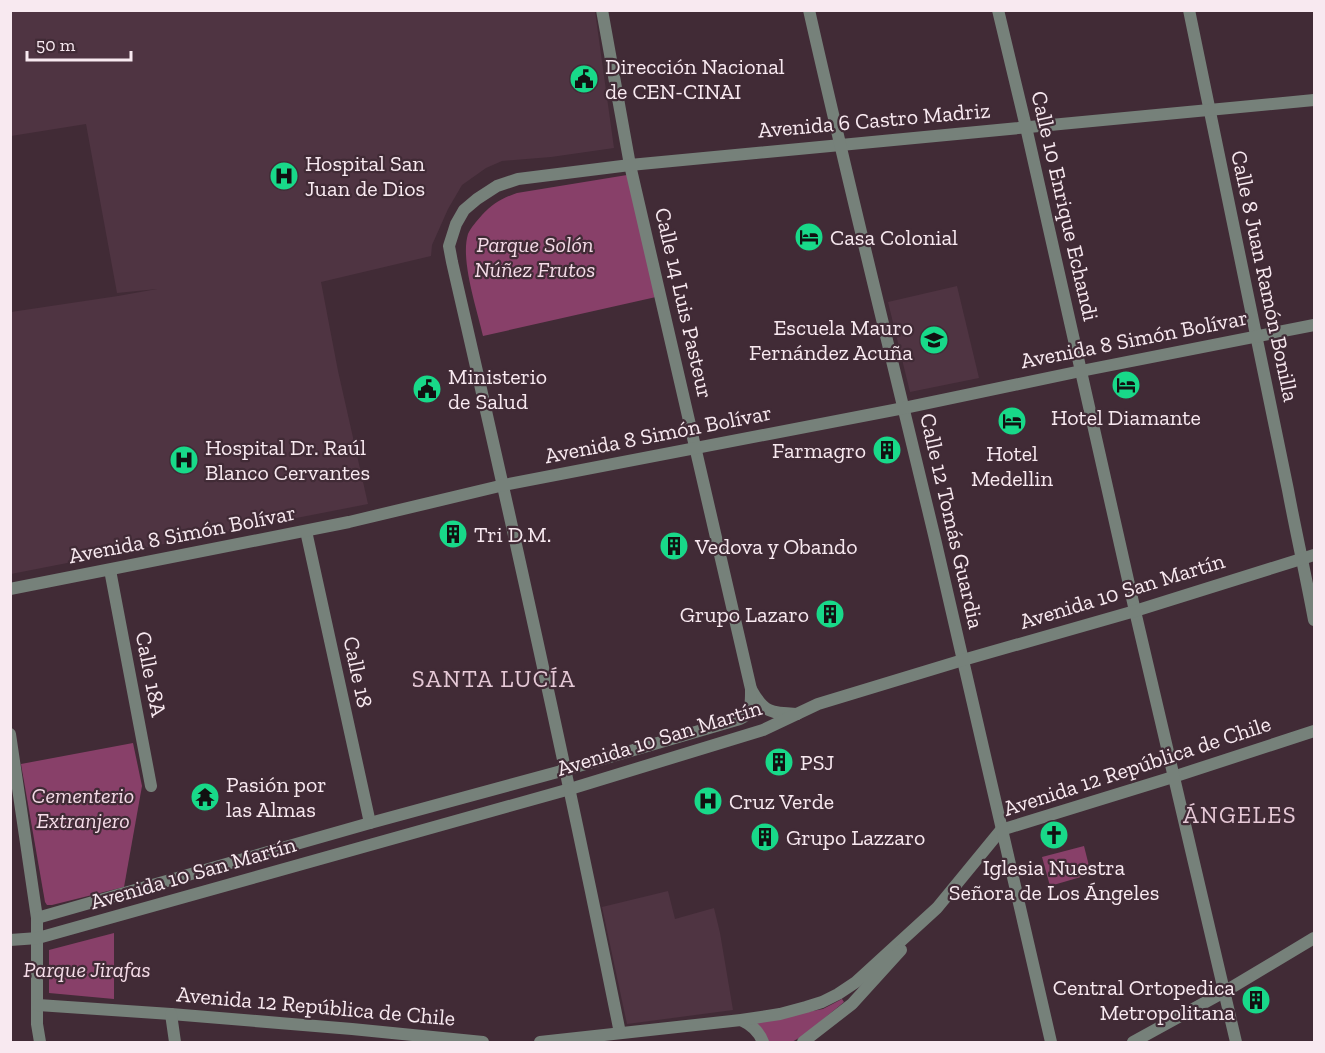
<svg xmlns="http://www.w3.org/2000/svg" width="1325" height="1053" font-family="'Zilla Slab',serif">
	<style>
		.built { fill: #4f3442 }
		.green { fill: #884069 }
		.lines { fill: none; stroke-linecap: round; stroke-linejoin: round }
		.minor { stroke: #76817a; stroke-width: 12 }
		.tertiary { stroke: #76817a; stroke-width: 12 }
		.labels { text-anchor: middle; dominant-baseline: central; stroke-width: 4.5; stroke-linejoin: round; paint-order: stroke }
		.poi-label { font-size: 22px; fill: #f8e9f0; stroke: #412b36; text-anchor: start }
		.street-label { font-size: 22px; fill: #f8e9f0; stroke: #412b36 }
		.park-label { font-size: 22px; font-style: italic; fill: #f4dbe7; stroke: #412b36 }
		.neighbourhood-label { font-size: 24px; letter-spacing: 1.5px; fill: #e6c9d7; stroke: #412b36 }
	</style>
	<rect width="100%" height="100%" fill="#412b36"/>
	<g class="built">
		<path d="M 10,11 L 595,11 L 614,148 L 551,157 L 502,161 L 486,168 L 462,185 L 448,209 L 432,245 L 431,256 L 321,282 L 338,371 L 368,504 L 11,574 L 11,312 L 118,296 L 157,289 L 117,293 L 86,124 L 11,136 Z"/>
		<path d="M 957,286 L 979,378 L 910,392 L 888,302 Z"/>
		<path d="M 668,891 L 675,919 L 714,908 L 720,933 L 733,1010 L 627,1024 L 602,907 Z"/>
	</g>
	<g class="green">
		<path d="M 627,175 L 656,297 L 483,336 C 477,309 460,260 468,234 C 471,227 477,221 482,215 C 492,204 502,198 517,193 Z"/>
		<path d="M 133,743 L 142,786 L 124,887 L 52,905 L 47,905 L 45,902 L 21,764 Z"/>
		<path d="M 1084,846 L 1091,874 L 1050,886 L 1042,857 Z"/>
		<path d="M 114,933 L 114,999 L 49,993 L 49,950 Z"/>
		<path d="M 842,999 L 844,1002 L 804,1035 L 792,1042 L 767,1042 L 755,1022 L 823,1009 Z"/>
	</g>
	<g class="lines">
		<g class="minor">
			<path d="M 602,10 L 630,165 L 751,689 C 764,713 771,713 797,714"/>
			<path d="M 1189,10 L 1288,490 C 1296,533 1306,576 1314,620"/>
			<path d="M 306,531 L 370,823"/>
			<path d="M 110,570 L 151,786"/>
			<path d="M 10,734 L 37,918 L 37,1024 L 40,1042"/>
			<path d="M 37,918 L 370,823 L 565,770 L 740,719 C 752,713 751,702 751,689"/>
			<path d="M 38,1005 L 171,1014 L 352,1029 L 483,1042"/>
			<path d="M 171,1014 L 175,1042"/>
			<path d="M 741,1020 C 752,1025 759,1031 763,1042"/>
			<path d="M 620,1033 C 568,775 511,518 452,262 L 449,246 L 456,224 L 464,210 L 477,199 L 497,186 L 518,179 L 630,165 L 1314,100"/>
			<path d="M 540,1042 L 741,1020 L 780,1014 L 806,1007 L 822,1002 L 838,994 L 856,982 L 937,908 L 1001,830 L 1173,777 L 1314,731"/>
			<path d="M 803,1042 L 852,1004 L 901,950"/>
			<path d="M 1133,1042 L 1224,992 L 1314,938"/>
		</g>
		<g class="tertiary">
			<path d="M 809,10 C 849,187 893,363 935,539 C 974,707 1011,875 1051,1042"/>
			<path d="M 998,10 L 1026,127 L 1135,611 L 1236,1042"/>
			<path d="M 10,589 L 349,522 L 504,485 L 904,408 L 1081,371 L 1314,325"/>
			<path d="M 10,940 L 38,938 L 570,789 L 763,730 L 818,704 L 963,660 L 1135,611 L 1314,555"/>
		</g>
	</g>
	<defs>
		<g id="civic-disc" transform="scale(1.5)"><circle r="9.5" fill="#18d989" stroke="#412b36"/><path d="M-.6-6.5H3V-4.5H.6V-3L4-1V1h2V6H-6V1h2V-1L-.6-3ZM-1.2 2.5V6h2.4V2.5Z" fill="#111"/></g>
		<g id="hospital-disc" transform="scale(1.5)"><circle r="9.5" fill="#18d989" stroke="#412b36"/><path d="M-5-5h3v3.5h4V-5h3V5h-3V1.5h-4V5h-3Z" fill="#111"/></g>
		<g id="hotel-disc" transform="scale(1.5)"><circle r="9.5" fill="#18d989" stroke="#412b36"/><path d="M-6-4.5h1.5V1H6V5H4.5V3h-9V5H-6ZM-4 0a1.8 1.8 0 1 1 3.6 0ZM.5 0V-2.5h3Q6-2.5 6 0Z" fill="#111"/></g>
		<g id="school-disc" transform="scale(1.5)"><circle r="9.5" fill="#18d989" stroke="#412b36"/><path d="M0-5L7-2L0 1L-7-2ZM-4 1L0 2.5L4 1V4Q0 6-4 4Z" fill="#111"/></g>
		<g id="building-disc" transform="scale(1.5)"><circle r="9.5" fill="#18d989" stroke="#412b36"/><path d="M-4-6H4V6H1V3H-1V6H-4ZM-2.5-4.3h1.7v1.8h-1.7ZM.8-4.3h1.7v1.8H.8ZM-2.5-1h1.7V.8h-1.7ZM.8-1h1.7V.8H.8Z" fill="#111"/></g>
		<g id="temple-disc" transform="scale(1.5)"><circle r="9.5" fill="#18d989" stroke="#412b36"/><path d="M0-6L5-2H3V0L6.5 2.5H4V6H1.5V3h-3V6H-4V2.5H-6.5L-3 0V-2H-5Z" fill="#111"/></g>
		<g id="church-disc" transform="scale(1.5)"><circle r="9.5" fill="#18d989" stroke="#412b36"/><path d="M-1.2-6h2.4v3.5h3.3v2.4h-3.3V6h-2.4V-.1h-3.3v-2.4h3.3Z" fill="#111"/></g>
	</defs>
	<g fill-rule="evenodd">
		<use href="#civic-disc" x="584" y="79"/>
		<use href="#hospital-disc" x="284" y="176"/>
		<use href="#hotel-disc" x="809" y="237"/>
		<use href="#school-disc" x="934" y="340"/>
		<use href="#hotel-disc" x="1126" y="385"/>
		<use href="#civic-disc" x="427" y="389"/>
		<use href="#hotel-disc" x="1012" y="421"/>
		<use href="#building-disc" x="887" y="450"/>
		<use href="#hospital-disc" x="184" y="460"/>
		<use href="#building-disc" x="453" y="534"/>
		<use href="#building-disc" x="674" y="546"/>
		<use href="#building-disc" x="830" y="614"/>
		<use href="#building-disc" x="779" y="762"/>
		<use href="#temple-disc" x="205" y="797"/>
		<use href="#hospital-disc" x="708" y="801"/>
		<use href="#church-disc" x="1054" y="835"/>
		<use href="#building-disc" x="765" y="837"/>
		<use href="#building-disc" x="1256" y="1000"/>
	</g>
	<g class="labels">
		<g class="poi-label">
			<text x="605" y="66">Dirección Nacional<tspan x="605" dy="25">de CEN-CINAI</tspan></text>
			<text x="305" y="163">Hospital San<tspan x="305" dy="25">Juan de Dios</tspan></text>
			<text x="830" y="237">Casa Colonial</text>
			<text x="913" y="327" text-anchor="end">Escuela Mauro<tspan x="913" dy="25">Fernández Acuña</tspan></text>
			<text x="448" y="376">Ministerio<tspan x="448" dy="25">de Salud</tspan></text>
			<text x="1126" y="417" text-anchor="middle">Hotel Diamante</text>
			<text x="205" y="447">Hospital Dr. Raúl<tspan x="205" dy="25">Blanco Cervantes</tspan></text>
			<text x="866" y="450" text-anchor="end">Farmagro</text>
			<text x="1012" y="453" text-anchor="middle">Hotel<tspan x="1012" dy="25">Medellin</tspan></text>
			<text x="474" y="534">Tri D.M.</text>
			<text x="695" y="546">Vedova y Obando</text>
			<text x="809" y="614" text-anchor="end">Grupo Lazaro</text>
			<text x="800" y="762">PSJ</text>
			<text x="226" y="784">Pasión por<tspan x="226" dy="25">las Almas</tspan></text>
			<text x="729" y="801">Cruz Verde</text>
			<text x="786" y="837">Grupo Lazzaro</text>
			<text x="1054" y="867" text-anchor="middle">Iglesia Nuestra<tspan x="1054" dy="25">Señora de Los Ángeles</tspan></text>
			<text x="1235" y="987" text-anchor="end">Central Ortopedica<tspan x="1235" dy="25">Metropolitana</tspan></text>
		</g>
		<g class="street-label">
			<text transform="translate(874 120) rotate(-5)">Avenida 6 Castro Madriz</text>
			<text transform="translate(1065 206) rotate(77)">Calle 10 Enrique Echandi</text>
			<text transform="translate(1265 276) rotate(78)">Calle 8 Juan Ramón Bonilla</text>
			<text transform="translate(684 303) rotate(77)">Calle 14 Luis Pasteur</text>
			<text transform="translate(1134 339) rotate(-11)">Avenida 8 Simón Bolívar</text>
			<text transform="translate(658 434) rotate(-11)">Avenida 8 Simón Bolívar</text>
			<text transform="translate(952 521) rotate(77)">Calle 12 Tomás Guardia</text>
			<text transform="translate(182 534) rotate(-11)">Avenida 8 Simón Bolívar</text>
			<text transform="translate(1122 591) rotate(-17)">Avenida 10 San Martín</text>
			<text transform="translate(358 672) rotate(78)">Calle 18</text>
			<text transform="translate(151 674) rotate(79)">Calle 18A</text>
			<text transform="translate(659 738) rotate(-17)">Avenida 10 San Martín</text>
			<text transform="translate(1137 766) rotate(-18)">Avenida 12 República de Chile</text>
			<text transform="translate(193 873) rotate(-16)">Avenida 10 San Martín</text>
			<text transform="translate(316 1006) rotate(5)">Avenida 12 República de Chile</text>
		</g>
		<g class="park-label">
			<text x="535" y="244">Parque Solón<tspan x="535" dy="25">Núñez Frutos</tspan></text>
			<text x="83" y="795">Cementerio<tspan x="83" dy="25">Extranjero</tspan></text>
			<text x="87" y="969">Parque Jirafas</text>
		</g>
		<g class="neighbourhood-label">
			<text x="494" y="678">SANTA LUCÍA</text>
			<text x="1240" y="814">ÁNGELES</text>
		</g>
	</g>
	<rect width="1325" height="1053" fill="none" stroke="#f8e9f0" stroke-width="24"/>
	<path d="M27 51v9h104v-9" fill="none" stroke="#f8e9f0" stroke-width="3"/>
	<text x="36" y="51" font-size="18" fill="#f8e9f0" stroke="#412b36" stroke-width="4.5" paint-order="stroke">50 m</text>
</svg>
